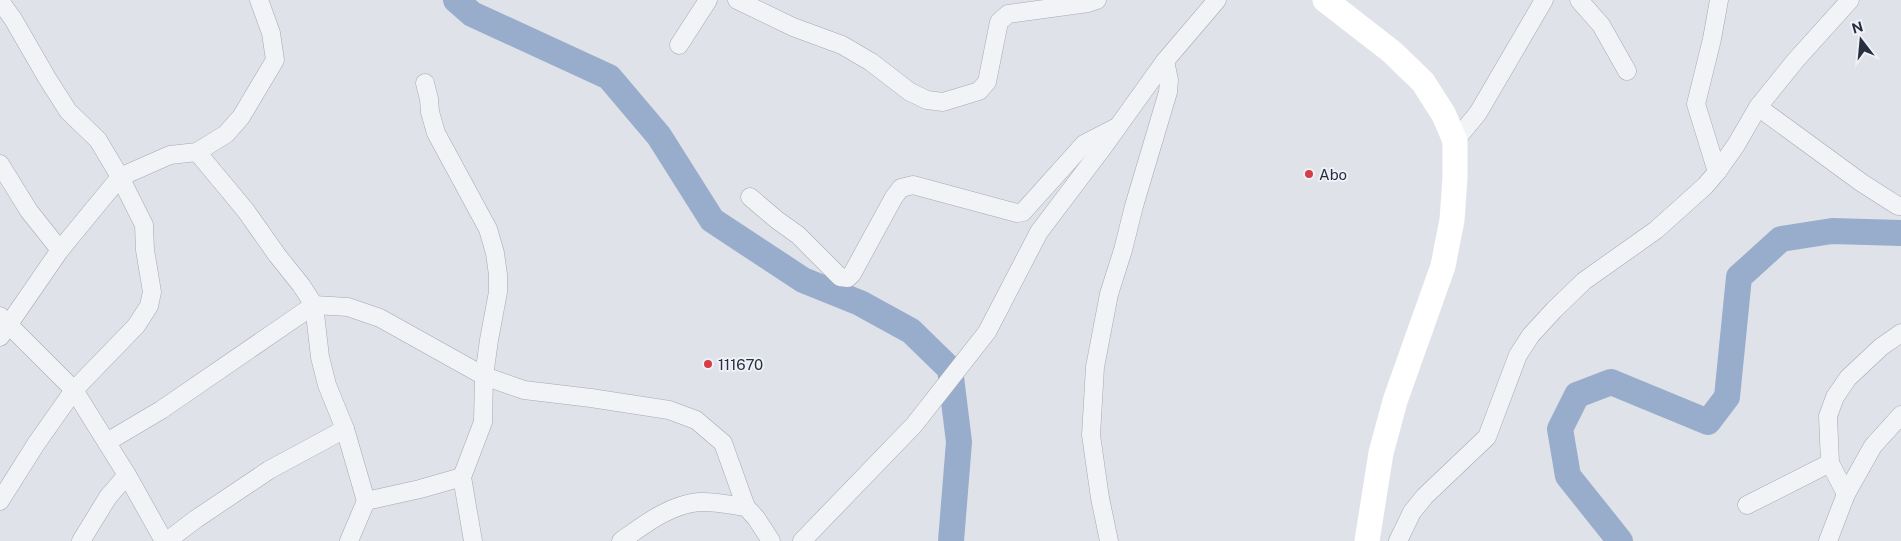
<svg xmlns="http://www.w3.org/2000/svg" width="1901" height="541" font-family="'Public Sans',sans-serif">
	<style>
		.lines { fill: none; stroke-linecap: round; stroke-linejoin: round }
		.river { stroke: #98adcb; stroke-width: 26 }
		.street-casing { stroke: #a4a9b3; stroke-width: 19 }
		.street { stroke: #f2f3f7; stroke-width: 18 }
		.secondary { stroke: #fff; stroke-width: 25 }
		.poi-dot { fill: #d53d48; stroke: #eff1f7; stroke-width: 2 }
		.labels { text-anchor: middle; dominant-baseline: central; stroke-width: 4; stroke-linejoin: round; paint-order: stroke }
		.poi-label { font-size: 15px; fill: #272f41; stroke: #eff1f7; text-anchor: start }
	</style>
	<rect width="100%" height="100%" fill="#dfe2e9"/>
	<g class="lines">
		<g class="river">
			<path d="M 456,0 L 472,14 L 609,77 L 659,136 L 712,220 L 803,280 L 860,303 L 911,331 L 950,369 L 959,442 L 951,541"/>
			<path d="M 1620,541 L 1568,476 L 1560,429 L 1577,395 L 1611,382 L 1708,422 L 1727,397 L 1739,277 L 1781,239 L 1832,231 L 1901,233"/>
		</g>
		<g class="street-casing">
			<g id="street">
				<path d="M 737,0 L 793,27 L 842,45 L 871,62 L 910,92 L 927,100 L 943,102 L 979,91 L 987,82 L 999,22 L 1008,14 L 1088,3 L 1097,0"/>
				<path d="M 1579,0 L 1601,25 L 1627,71"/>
				<path d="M 0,1 L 13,19 L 47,78 L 68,111 L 98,140 L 120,177 L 144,225 L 145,250 L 152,292 L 149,306 L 136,326 L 74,390 L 36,444 L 0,501"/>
				<path d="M 679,45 L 708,0"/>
				<path d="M 425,83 L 429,99 L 430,112 L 436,133 L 488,229 L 495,253 L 498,275 L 498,292 L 489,340 L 484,376 L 483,422 L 462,477 L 473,541"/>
				<path d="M 1758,107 L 1862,183 L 1898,206 L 1901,206"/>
				<path d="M 1455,141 L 1478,113 L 1544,0"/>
				<path d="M 0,164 L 29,211 L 60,250"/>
				<path d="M 1717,172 L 1696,104 L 1712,39 L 1719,0"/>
				<path d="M 750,197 L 777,220 L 798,235 L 840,277 L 848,278 L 852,274 L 894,197 L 901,188 L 913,185 L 1017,213 L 1023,212 L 1084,144 L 1115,128"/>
				<path d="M 0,316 L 74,390 L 127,475 L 164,541"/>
				<path d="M 0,337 L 60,250 L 120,177 L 170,155 L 197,152 L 226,134 L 241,117 L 275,60 L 271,33 L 259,0"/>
				<path d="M 107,442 L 161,410 L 314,305 L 301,285 L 277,255 L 246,211 L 197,152"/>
				<path d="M 1846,494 L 1830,463 L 1828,416 L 1835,397 L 1848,378 L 1881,347 L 1901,333"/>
				<path d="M 366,501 L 345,429 L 327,385 L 320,357 L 314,305 L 348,307 L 380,318 L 484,376 L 524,390 L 591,398 L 669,410 L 696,420 L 723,443 L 746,507 L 756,518 L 771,541"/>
				<path d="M 1747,505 L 1830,463"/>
				<path d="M 81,541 L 108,497 L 127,475"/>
				<path d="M 167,541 L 196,519 L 269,470 L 345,429"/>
				<path d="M 349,541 L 366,501 L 420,489 L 462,477"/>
				<path d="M 621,541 C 645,524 669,505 699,502 C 714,501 731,505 746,507"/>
				<path d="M 802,541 L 914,425 L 987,332 L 1039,232 L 1104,146 L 1165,61"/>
				<path d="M 1109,541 L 1100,498 L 1091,435 L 1095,367 L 1109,294 L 1123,250 L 1134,206 L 1168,92 L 1169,80 L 1165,61 L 1217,0"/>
				<path d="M 1398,541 L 1412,512 L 1425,496 L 1487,437 L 1518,355 L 1531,335 L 1554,310 L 1584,281 L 1656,230 L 1705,186 L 1717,172 L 1736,145 L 1758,107 L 1795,61 L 1850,0"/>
				<path d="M 1828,541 L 1846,494 L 1873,446 L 1901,415"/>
			</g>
		</g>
		<use href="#street" class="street"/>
		<path class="secondary" d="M 1325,0 L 1392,52 L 1423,82 L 1444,115 L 1455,141 L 1455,178 L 1452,220 L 1443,266 L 1395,401 L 1381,453 L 1367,541"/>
	</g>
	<g class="poi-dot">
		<circle cx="1309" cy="174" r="5"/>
		<circle cx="708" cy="364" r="5"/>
	</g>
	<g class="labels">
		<g class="poi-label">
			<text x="1319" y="174">Abo</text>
			<text x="718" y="364">111670</text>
		</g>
	</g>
	<g transform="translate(1861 40) rotate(344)" stroke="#eff1f7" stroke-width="4" paint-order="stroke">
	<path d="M0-4L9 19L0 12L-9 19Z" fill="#272f41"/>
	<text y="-8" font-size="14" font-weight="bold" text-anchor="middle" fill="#272f41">N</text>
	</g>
</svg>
